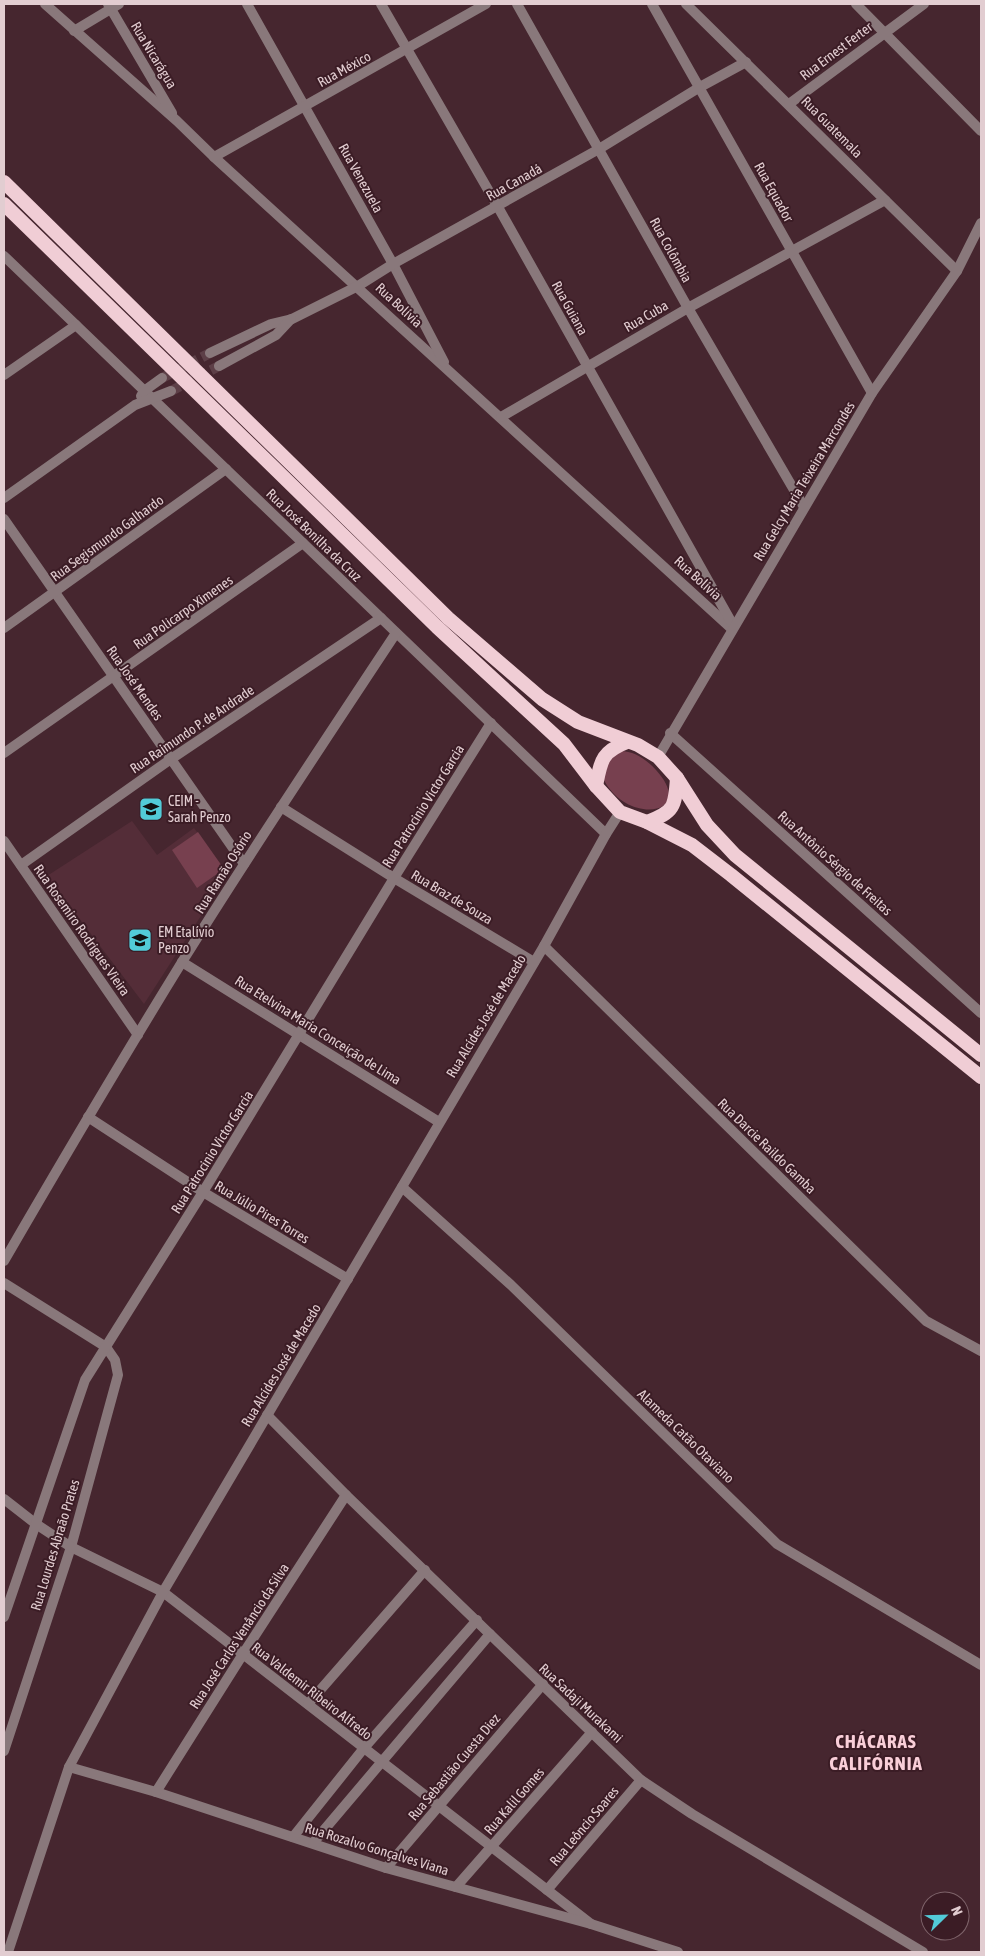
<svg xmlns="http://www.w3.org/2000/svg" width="985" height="1956" font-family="'Asap Condensed',sans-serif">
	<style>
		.built { fill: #542d38 }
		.green { fill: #77404f }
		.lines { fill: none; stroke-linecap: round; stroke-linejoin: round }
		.minor-tunnel { stroke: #5d3f47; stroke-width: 10; stroke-dasharray: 10 5; stroke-linecap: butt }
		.minor { stroke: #89787b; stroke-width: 10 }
		.tertiary { stroke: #89787b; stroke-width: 10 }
		.trunk { stroke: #f0cdd5; stroke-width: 14 }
		.labels { text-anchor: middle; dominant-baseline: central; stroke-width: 4; stroke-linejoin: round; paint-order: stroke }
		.street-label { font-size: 14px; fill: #e2cdd1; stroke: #3b1c25 }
		.poi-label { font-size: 14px; fill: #e2cdd1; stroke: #3b1c25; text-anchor: start }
		.district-label { font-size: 19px; font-weight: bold; letter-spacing: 1px; fill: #f9ced8; stroke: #3b1c25 }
	</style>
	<rect width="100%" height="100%" fill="#46262f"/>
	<path class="built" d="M 132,821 L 157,855 L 194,828 L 228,874 L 144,1004 L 47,876 Z"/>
	<g class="green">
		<path d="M 620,751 C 634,751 646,759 656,770 C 697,815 629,825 605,782 C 602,777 603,769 602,763 Z"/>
		<path d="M 198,832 L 224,869 L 197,888 L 172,850 Z"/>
	</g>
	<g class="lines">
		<g class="minor-tunnel">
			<path d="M 162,378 L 210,353"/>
			<path d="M 171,391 L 219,366"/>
		</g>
		<g class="minor">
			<path d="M 45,4 L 177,121 L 214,157 L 732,629"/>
			<path d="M 108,4 L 172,113"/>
			<path d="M 247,4 L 393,264 L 444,362"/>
			<path d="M 381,4 L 498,207 L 733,625"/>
			<path d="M 517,4 L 688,308 L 804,507"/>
			<path d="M 652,4 L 872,393"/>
			<path d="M 686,4 L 957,271"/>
			<path d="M 856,4 L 981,131"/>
			<path d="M 74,31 L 119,4"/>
			<path d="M 789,104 L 924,4"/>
			<path d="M 214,157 L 486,4"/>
			<path d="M 4,256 L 606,834"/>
			<path d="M 210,353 L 271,324 L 292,319 L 358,286 L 393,264 L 599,149 L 700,87 L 746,62"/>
			<path d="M 219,366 L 276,335 L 291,319"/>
			<path d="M 4,375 L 76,325"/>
			<path d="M 141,396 L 144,391 L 162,378"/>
			<path d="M 501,417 L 688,308 L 885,200"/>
			<path d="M 4,498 L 135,405 L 171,391"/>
			<path d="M 4,519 L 244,864"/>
			<path d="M 4,628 L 226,469"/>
			<path d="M 670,733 L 981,1013"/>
			<path d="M 4,753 L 303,543"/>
			<path d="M 658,757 L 872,393 L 957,271 L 981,223"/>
			<path d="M 281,807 L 394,878 L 534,962"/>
			<path d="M 4,841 L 138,1035"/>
			<path d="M 21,865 L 171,759 L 381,618"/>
			<path d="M 544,946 L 926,1321 L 981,1351"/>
			<path d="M 182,962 L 439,1122"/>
			<path d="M 88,1117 L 203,1192 L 348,1279"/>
			<path d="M 402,1187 L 511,1285 L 777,1544 L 981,1665"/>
			<path d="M 4,1261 C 62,1161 121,1061 182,962 C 251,851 324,742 396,633"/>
			<path d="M 4,1283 L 106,1347 L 115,1360 L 118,1375 L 71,1547 L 4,1751"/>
			<path d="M 267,1415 L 346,1495 L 641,1780 L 692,1814 L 923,1952"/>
			<path d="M 4,1499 L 36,1524 L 71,1547 L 163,1592 L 591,1924"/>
			<path d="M 4,1617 L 85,1380 L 203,1192 L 394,878 L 491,723"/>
			<path d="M 308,1704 L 425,1570"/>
			<path d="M 69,1767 L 156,1792 L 386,1868 L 591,1924 L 678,1952"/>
			<path d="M 156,1792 L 243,1654 L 346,1495"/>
			<path d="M 293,1837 L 364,1748 L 477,1620"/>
			<path d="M 313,1843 L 490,1634"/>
			<path d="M 386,1868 L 543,1684"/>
			<path d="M 456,1887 L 592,1732"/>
			<path d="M 547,1890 L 641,1780"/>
		</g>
		<path class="tertiary" d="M 8,1952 L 69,1767 L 163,1592 L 544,946 L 606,834 L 620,812"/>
		<g class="trunk">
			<path d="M 4,182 L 448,618 L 542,699 L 578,722 L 638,745 L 658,757 L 677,778 L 707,825 L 735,855 L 981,1055"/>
			<path d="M 4,204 L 437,627 L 564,744 L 596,786 L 620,812 L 647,822 L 692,845 L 731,875 L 981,1077"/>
			<path d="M 596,786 C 601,761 601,752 627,742"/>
			<path d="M 647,822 C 675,812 675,806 677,778"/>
		</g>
	</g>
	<defs>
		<g id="school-square" transform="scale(1.25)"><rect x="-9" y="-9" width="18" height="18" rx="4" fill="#52cbd8" stroke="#3b1c25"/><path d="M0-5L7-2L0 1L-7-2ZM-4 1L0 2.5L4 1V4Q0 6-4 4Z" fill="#111"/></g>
	</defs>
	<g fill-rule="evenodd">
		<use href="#school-square" x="151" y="809"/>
		<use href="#school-square" x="140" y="940"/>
	</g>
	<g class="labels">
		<g class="street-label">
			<text transform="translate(836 51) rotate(-37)">Rua Ernest Ferter</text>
			<text transform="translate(154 55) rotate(59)">Rua Nicarágua</text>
			<text transform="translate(344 69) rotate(-29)">Rua México</text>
			<text transform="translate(832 127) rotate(45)">Rua Guatemala</text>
			<text transform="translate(361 178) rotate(61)">Rua Venezuela</text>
			<text transform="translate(514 182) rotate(-29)">Rua Canadá</text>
			<text transform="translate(774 192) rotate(61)">Rua Equador</text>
			<text transform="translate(671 250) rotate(61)">Rua Colômbia</text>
			<text transform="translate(399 305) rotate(43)">Rua Bolívia</text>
			<text transform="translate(570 308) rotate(61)">Rua Guiana</text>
			<text transform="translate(646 316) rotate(-30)">Rua Cuba</text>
			<text transform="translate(804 481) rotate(-59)">Rua Gelcy Maria Teixeira Marcondes</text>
			<text transform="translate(314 535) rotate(44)">Rua José Bonilha da Cruz</text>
			<text transform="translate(107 538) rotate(-36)">Rua Segismundo Galhardo</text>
			<text transform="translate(698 578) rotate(42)">Rua Bolívia</text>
			<text transform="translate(183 612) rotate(-35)">Rua Policarpo Ximenes</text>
			<text transform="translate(135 683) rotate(55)">Rua José Mendes</text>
			<text transform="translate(192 729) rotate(-34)">Rua Raimundo P. de Andrade</text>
			<text transform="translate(423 806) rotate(-58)">Rua Patrocinio Victor Garcia</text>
			<text transform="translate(835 863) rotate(42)">Rua Antônio Sérgio de Freitas</text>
			<text transform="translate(223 872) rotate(-58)">Rua Ramão Osório</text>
			<text transform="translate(452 897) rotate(31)">Rua Braz de Souza</text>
			<text transform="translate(82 930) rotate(55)">Rua Rosemiro Rodrigues Vieira</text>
			<text transform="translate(486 1016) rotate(-59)">Rua Alcídes José de Macedo</text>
			<text transform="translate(318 1030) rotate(32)">Rua Etelvina Maria Conceição de Lima</text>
			<text transform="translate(767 1146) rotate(44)">Rua Darcie Raildo Gamba</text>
			<text transform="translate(212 1152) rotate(-58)">Rua Patrocinio Victor Garcia</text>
			<text transform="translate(262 1212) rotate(31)">Rua Júlio Pires Torres</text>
			<text transform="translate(281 1365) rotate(-59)">Rua Alcídes José de Macedo</text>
			<text transform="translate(686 1436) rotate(44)">Alameda Catão Otaviano</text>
			<text transform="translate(55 1545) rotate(-73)">Rua Lourdes Abraão Prates</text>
			<text transform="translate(239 1636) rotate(-57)">Rua José Carlos Venâncio da Silva</text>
			<text transform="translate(312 1691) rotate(38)">Rua Valdemir Ribeiro Alfredo</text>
			<text transform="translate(581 1703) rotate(43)">Rua Sadaji Murakami</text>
			<text transform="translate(454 1767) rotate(-50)">Rua Sebastião Cuesta Diez</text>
			<text transform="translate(514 1801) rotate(-49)">Rua Kalil Gomes</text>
			<text transform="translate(584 1826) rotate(-50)">Rua Leôncio Soares</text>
			<text transform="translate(377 1849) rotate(17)">Rua Rozalvo Gonçalves Viana</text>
		</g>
		<g class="poi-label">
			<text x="168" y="801">CEIM -<tspan x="168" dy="16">Sarah Penzo</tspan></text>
			<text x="158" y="932">EM Etalívio<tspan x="158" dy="16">Penzo</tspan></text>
		</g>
		<g class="district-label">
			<text x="876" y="1741">CHÁCARAS<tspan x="876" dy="22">CALIFÓRNIA</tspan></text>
		</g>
	</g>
	<rect width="985" height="1956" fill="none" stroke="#e2cdd1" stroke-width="10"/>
	<g transform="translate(945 1916) rotate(67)"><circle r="24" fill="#3b1c25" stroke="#7e636a"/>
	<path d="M0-4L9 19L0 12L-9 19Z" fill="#52cbd8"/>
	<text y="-8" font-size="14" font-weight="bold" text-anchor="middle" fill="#e2cdd1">N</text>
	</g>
</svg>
